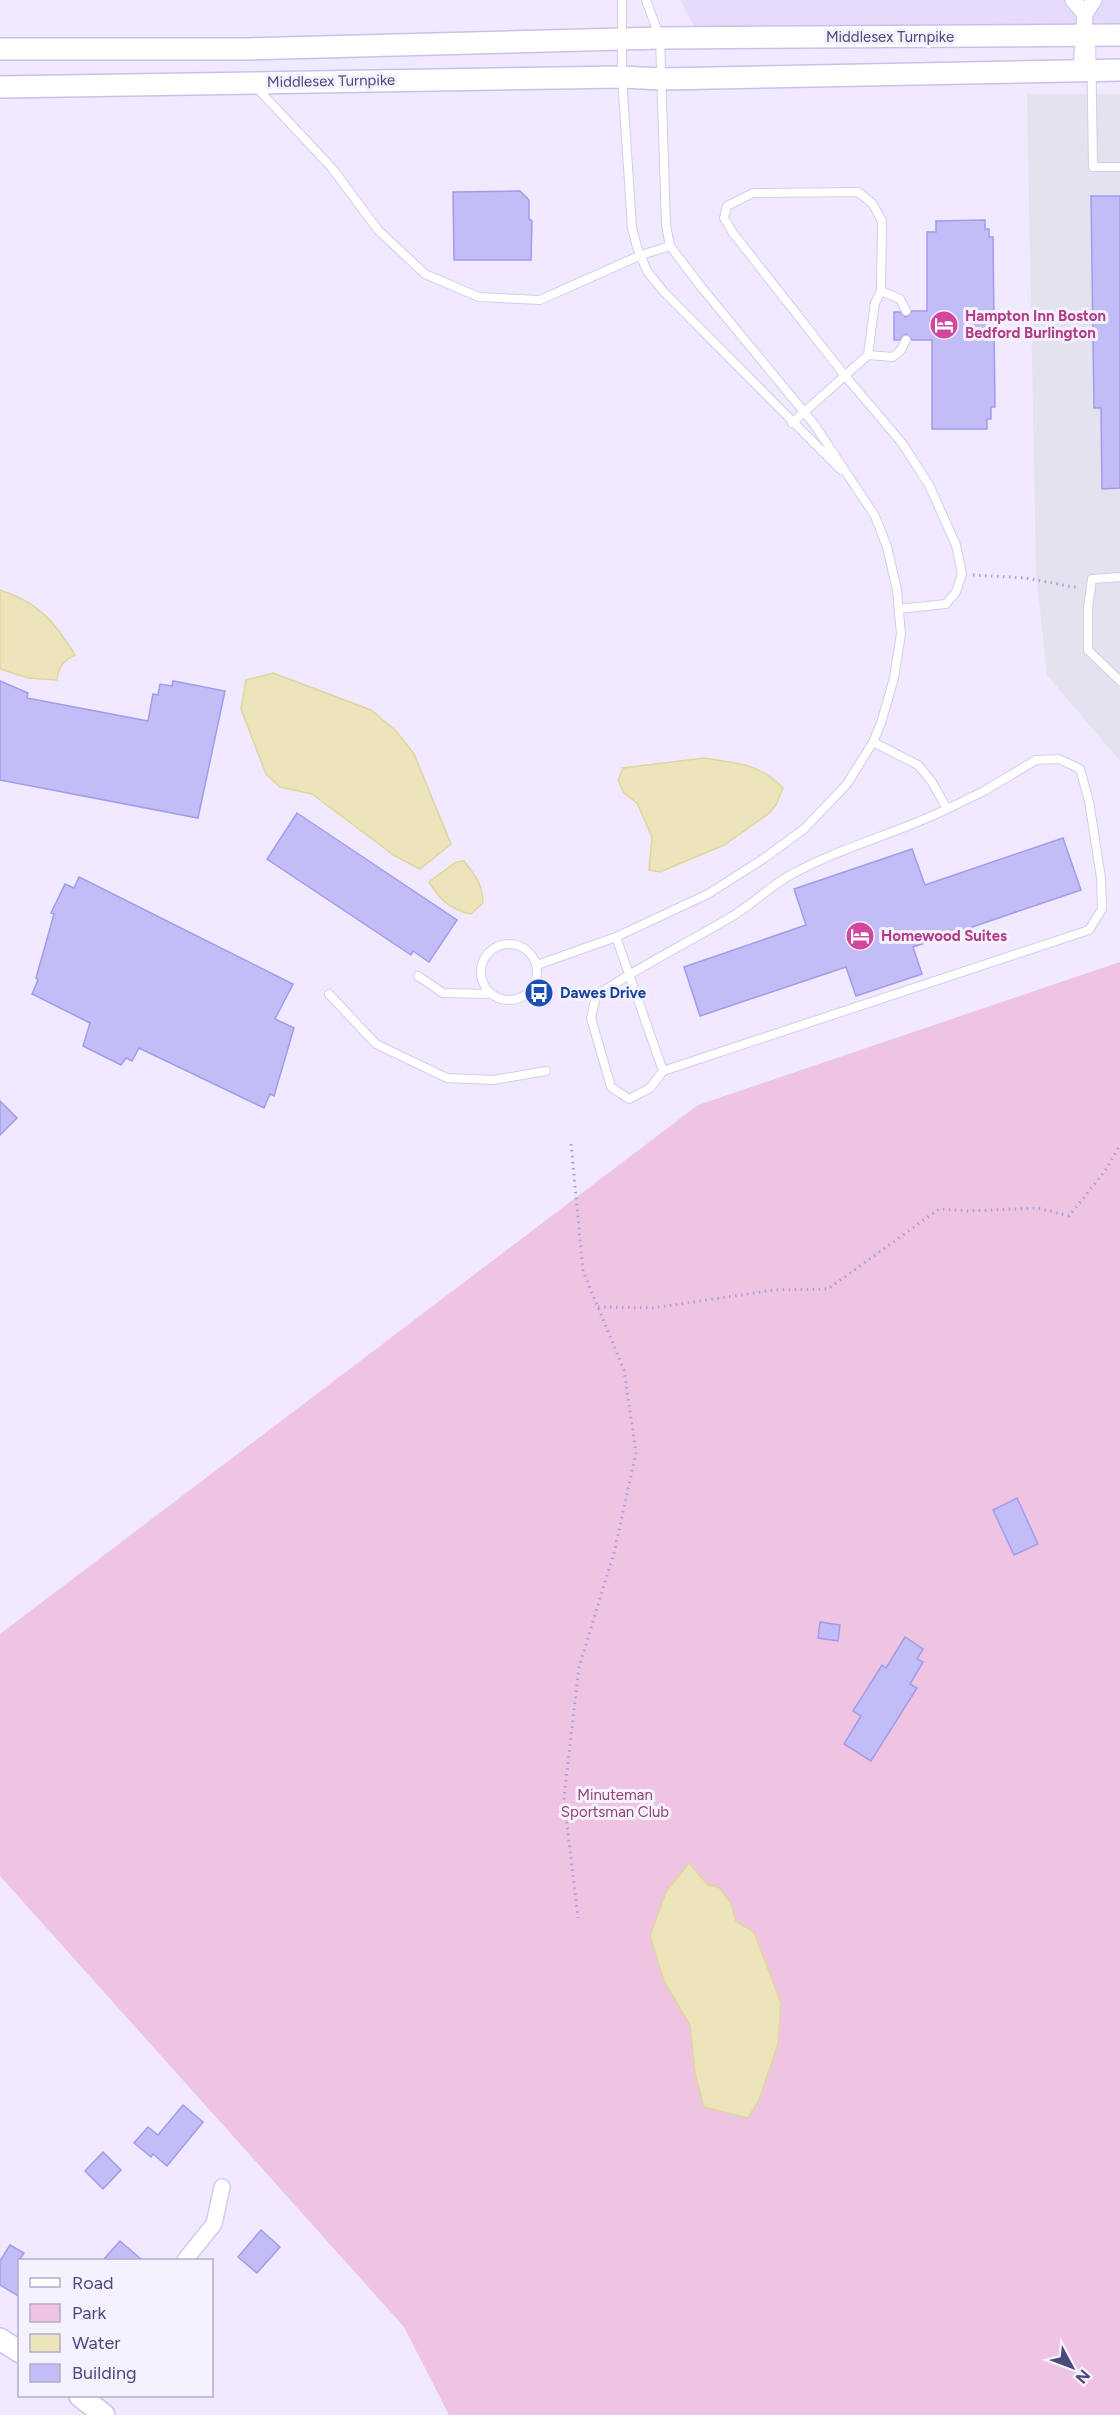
<svg xmlns="http://www.w3.org/2000/svg" width="1120" height="2415" font-family="Figtree,sans-serif">
	<style>
		.residential { fill: #e5dcfc }
		.industrial { fill: #e4e2ef }
		.green { fill: #efc4e2 }
		.water { fill: #ece4ba; stroke: #dfd69f; stroke-width: 1.5 }
		.building { fill: #c3bdf7; stroke: #a29bec; stroke-width: 1.5 }
		.lines { fill: none; stroke-linecap: round; stroke-linejoin: round }
		.lane-casing { stroke: #d3ccef; stroke-width: 10 }
		.street-casing { stroke: #d3ccef; stroke-width: 18 }
		.secondary-casing { stroke: #c9c1ed; stroke-width: 24 }
		.path { stroke: #a59fde; stroke-width: 3; stroke-dasharray: 1.5 4.5; stroke-linecap: butt }
		.lane { stroke: #fff; stroke-width: 8 }
		.street { stroke: #fff; stroke-width: 15 }
		.secondary { stroke: #fff; stroke-width: 21 }
		.labels { text-anchor: middle; dominant-baseline: central; stroke-width: 6; stroke-linejoin: round; paint-order: stroke }
		.street-label { font-size: 15px; fill: #4b487d; stroke: #f6f1ff }
		.hotel-label { font-size: 15px; font-weight: bold; fill: #b23c85; stroke: #f6f1ff; text-anchor: start }
		.transit-label { font-size: 15px; font-weight: bold; fill: #164399; stroke: #f6f1ff; text-anchor: start }
		.park-label { font-size: 15px; fill: #914371; stroke: #f6f1ff }
	</style>
	<rect width="100%" height="100%" fill="#f0e9ff"/>
	<path class="residential" d="M 680,0 L 1120,0 L 1120,35 L 700,38 Z"/>
	<path class="industrial" d="M 1027,94 L 1120,94 L 1120,761 L 1047,675 L 1036,573 Z"/>
	<path class="green" d="M 1120,962 L 1120,2415 L 449,2415 L 404,2327 L 0,1876 L 0,1634 L 698,1105 Z"/>
	<g class="water">
		<path d="M 0,590 C 38,602 55,622 75,655 C 62,661 59,667 57,680 L 28,678 L 0,669 Z"/>
		<path d="M 273,673 L 371,710 L 396,731 L 414,754 L 451,844 L 420,869 L 395,856 L 312,794 L 280,787 L 266,774 L 241,709 L 246,680 Z"/>
		<path d="M 704,758 C 737,763 758,763 783,788 L 776,805 L 768,814 L 724,845 L 660,872 L 649,870 L 652,837 L 637,803 L 624,793 L 618,780 L 623,768 Z"/>
		<path d="M 464,861 C 475,875 483,885 483,903 L 471,914 C 451,910 439,899 429,882 L 456,862 Z"/>
		<path d="M 689,1863 L 708,1885 L 720,1888 L 731,1904 L 736,1921 L 754,1932 L 781,2003 L 778,2044 L 759,2100 L 748,2118 L 704,2107 L 695,2073 L 690,2025 L 664,1981 L 650,1936 L 666,1892 Z"/>
	</g>
	<g class="building">
		<path d="M 520,191 L 529,200 L 529,219 L 532,221 L 531,260 L 454,260 L 453,192 Z"/>
		<path d="M 1091,196 L 1120,196 L 1120,488 L 1102,489 L 1101,408 L 1094,408 Z"/>
		<path d="M 985,220 L 985,229 L 989,229 L 989,237 L 993,237 L 995,407 L 991,407 L 991,419 L 987,419 L 987,429 L 932,429 L 932,340 L 912,340 L 906,334 L 899,340 L 894,340 L 894,312 L 900,312 L 906,317 L 912,311 L 927,311 L 927,232 L 936,232 L 936,221 Z"/>
		<path d="M 0,681 L 28,693 L 27,698 L 148,721 L 153,694 L 158,695 L 160,684 L 172,686 L 173,681 L 225,691 L 198,818 L 0,780 Z"/>
		<path d="M 297,813 L 457,920 L 429,962 L 413,951 L 411,955 L 267,859 Z"/>
		<path d="M 1063,838 L 1081,890 L 913,947 L 922,974 L 856,996 L 846,967 L 700,1016 L 684,967 L 806,925 L 794,889 L 912,849 L 925,885 Z"/>
		<path d="M 79,877 L 293,984 L 275,1019 L 294,1028 L 274,1096 L 270,1094 L 264,1108 L 139,1048 L 132,1061 L 126,1058 L 121,1065 L 83,1046 L 90,1023 L 32,994 L 38,980 L 36,978 L 54,914 L 51,913 L 65,884 L 74,888 Z"/>
		<path d="M 0,1101 L 17,1118 L 0,1135 Z"/>
		<path d="M 1017,1498 L 1038,1544 L 1014,1555 L 993,1510 Z"/>
		<path d="M 820,1622 L 840,1625 L 838,1641 L 818,1638 Z"/>
		<path d="M 905,1637 L 923,1649 L 917,1659 L 923,1662 L 910,1684 L 917,1688 L 871,1761 L 844,1744 L 861,1716 L 853,1711 L 882,1665 L 886,1668 Z"/>
		<path d="M 183,2105 L 203,2122 L 167,2166 L 153,2154 L 151,2157 L 134,2143 L 148,2127 L 158,2135 Z"/>
		<path d="M 103,2152 L 121,2170 L 103,2189 L 85,2171 Z"/>
		<path d="M 261,2230 L 280,2247 L 257,2273 L 238,2257 Z"/>
		<path d="M 120,2241 L 142,2260 L 103,2260 Z"/>
		<path d="M 10,2245 L 24,2253 L 20,2259 L 20,2297 L 0,2285 L 0,2261 Z"/>
	</g>
	<g class="lines">
		<g class="lane-casing">
			<g id="lane">
				<path d="M 622,0 L 622,77 L 632,228 L 637,247 L 647,271 L 664,292 L 841,470"/>
				<path d="M 1091,36 L 1093,167 L 1120,167"/>
				<path d="M 255,86 L 332,168 L 378,230 L 425,274 L 479,297 L 540,300 L 641,255 L 670,246"/>
				<path d="M 881,291 L 900,299 L 906,311"/>
				<path d="M 868,355 L 893,357 L 901,350 L 906,340"/>
				<path d="M 792,423 L 868,355 L 875,303 L 881,291 L 882,221 L 872,203 L 858,192 L 753,193 L 727,206 L 724,218 L 733,233 L 846,377 L 902,443 L 929,485 L 956,545 L 962,574 L 956,592 L 946,604 L 899,609"/>
				<path d="M 1120,577 L 1092,579 L 1088,608 L 1088,650 L 1120,681"/>
				<path d="M 616,937 L 663,1071 L 650,1088 L 629,1099 L 611,1087 L 591,1018 L 596,996 C 639,966 686,944 731,917 C 750,906 767,889 787,877 C 835,849 896,834 947,809 L 932,782 L 918,765 L 873,742"/>
				<circle cx="509" cy="972" r="28"/>
				<path d="M 537,965 L 616,937 L 708,894 L 763,859 L 804,829 L 847,784 L 873,742 L 881,723 L 894,678 L 901,634 L 897,590 L 887,547 L 875,516 L 814,424 L 702,288 L 670,246 L 666,225 L 660,38 L 646,0"/>
				<path d="M 418,976 L 443,993 L 492,994"/>
				<path d="M 329,994 L 376,1044 L 447,1078 L 493,1080 L 546,1071"/>
				<path d="M 663,1071 L 1089,930 L 1102,909 L 1101,878 L 1089,801 L 1080,769 L 1059,759 L 1036,760 L 984,791 L 947,809"/>
			</g>
		</g>
		<g class="street-casing">
			<g id="street">
				<path d="M 1073,0 L 1085,14"/>
				<path d="M 1081,70 L 1085,14 L 1094,0"/>
				<path d="M 185,2260 L 214,2224 L 222,2187"/>
			</g>
		</g>
		<g class="secondary-casing">
			<g id="secondary">
				<path d="M 0,49 L 248,49 L 660,38 L 1120,35"/>
				<path d="M 0,87 L 622,77 L 662,79 L 1120,70"/>
				<path d="M 0,2339 L 20,2352"/>
				<path d="M 80,2396 L 104,2415"/>
			</g>
		</g>
		<g class="path">
			<path d="M 973,575 L 1026,578 L 1079,588"/>
			<path d="M 571,1144 L 583,1271 L 624,1370 L 636,1453 L 614,1553 L 579,1667 L 564,1798 L 578,1918"/>
			<path d="M 598,1307 L 653,1308 L 774,1290 L 828,1289 L 939,1209 L 969,1211 L 1038,1208 L 1069,1216 L 1105,1171 L 1120,1145"/>
		</g>
		<use href="#lane" class="lane"/>
		<use href="#street" class="street"/>
		<use href="#secondary" class="secondary"/>
	</g>
	<defs>
		<g id="hotel-disc" transform="scale(1.5)"><circle r="9.5" fill="#d1479c" stroke="#f6f1ff"/><path d="M-6-4.5h1.5V1H6V5H4.5V3h-9V5H-6ZM-4 0a1.8 1.8 0 1 1 3.6 0ZM.5 0V-2.5h3Q6-2.5 6 0Z" fill="#fff"/></g>
		<g id="bus-disc" transform="scale(1.5)"><circle r="9.5" fill="#1a4fb4" stroke="#f6f1ff"/><path d="M-5-6H5V4H4V6H2V4H-2V6H-4V4H-5ZM-3.5-4V0h7V-4ZM-3.5 1.2v1.5H-2V1.2ZM2 1.2v1.5H3.5V1.2Z" fill="#fff"/></g>
	</defs>
	<g fill-rule="evenodd">
		<use href="#hotel-disc" x="944" y="325"/>
		<use href="#hotel-disc" x="860" y="936"/>
		<use href="#bus-disc" x="539" y="993"/>
	</g>
	<g class="labels">
		<g class="street-label">
			<text x="890" y="37">Middlesex Turnpike</text>
			<text transform="translate(331 81) rotate(-1)">Middlesex Turnpike</text>
		</g>
		<g class="hotel-label">
			<text x="965" y="316">Hampton Inn Boston<tspan x="965" dy="17">Bedford Burlington</tspan></text>
			<text x="881" y="936">Homewood Suites</text>
		</g>
		<g class="transit-label">
			<text x="560" y="993">Dawes Drive</text>
		</g>
		<g class="park-label">
			<text x="615" y="1795">Minuteman<tspan x="615" dy="17">Sportsman Club</tspan></text>
		</g>
	</g>
	<rect x="18" y="2259" width="195" height="138" fill="#f6f1ff" stroke="#b2adcb" stroke-width="1.5"/>
	<rect x="30" y="2278" width="30" height="9" fill="#ffffff" stroke="#b2adcb" stroke-width="1.5"/>
	<text x="72" y="2289" font-size="18" fill="#4b487d">Road</text>
	<rect x="30" y="2304" width="30" height="18" fill="#efc4e2" stroke="#b2adcb" stroke-width="1.5"/>
	<text x="72" y="2319" font-size="18" fill="#4b487d">Park</text>
	<rect x="30" y="2334" width="30" height="18" fill="#ece4ba" stroke="#b2adcb" stroke-width="1.5"/>
	<text x="72" y="2349" font-size="18" fill="#4b487d">Water</text>
	<rect x="30" y="2364" width="30" height="18" fill="#c3bdf7" stroke="#b2adcb" stroke-width="1.5"/>
	<text x="72" y="2379" font-size="18" fill="#4b487d">Building</text>
	<g transform="translate(1072 2367) rotate(131)" stroke="#f6f1ff" stroke-width="4.5" paint-order="stroke">
	<path d="M0-4.5L10 22L0 15L-10 22Z" fill="#4b487d"/>
	<text y="-9" font-size="16" font-weight="bold" text-anchor="middle" fill="#4b487d">N</text>
	</g>
</svg>
